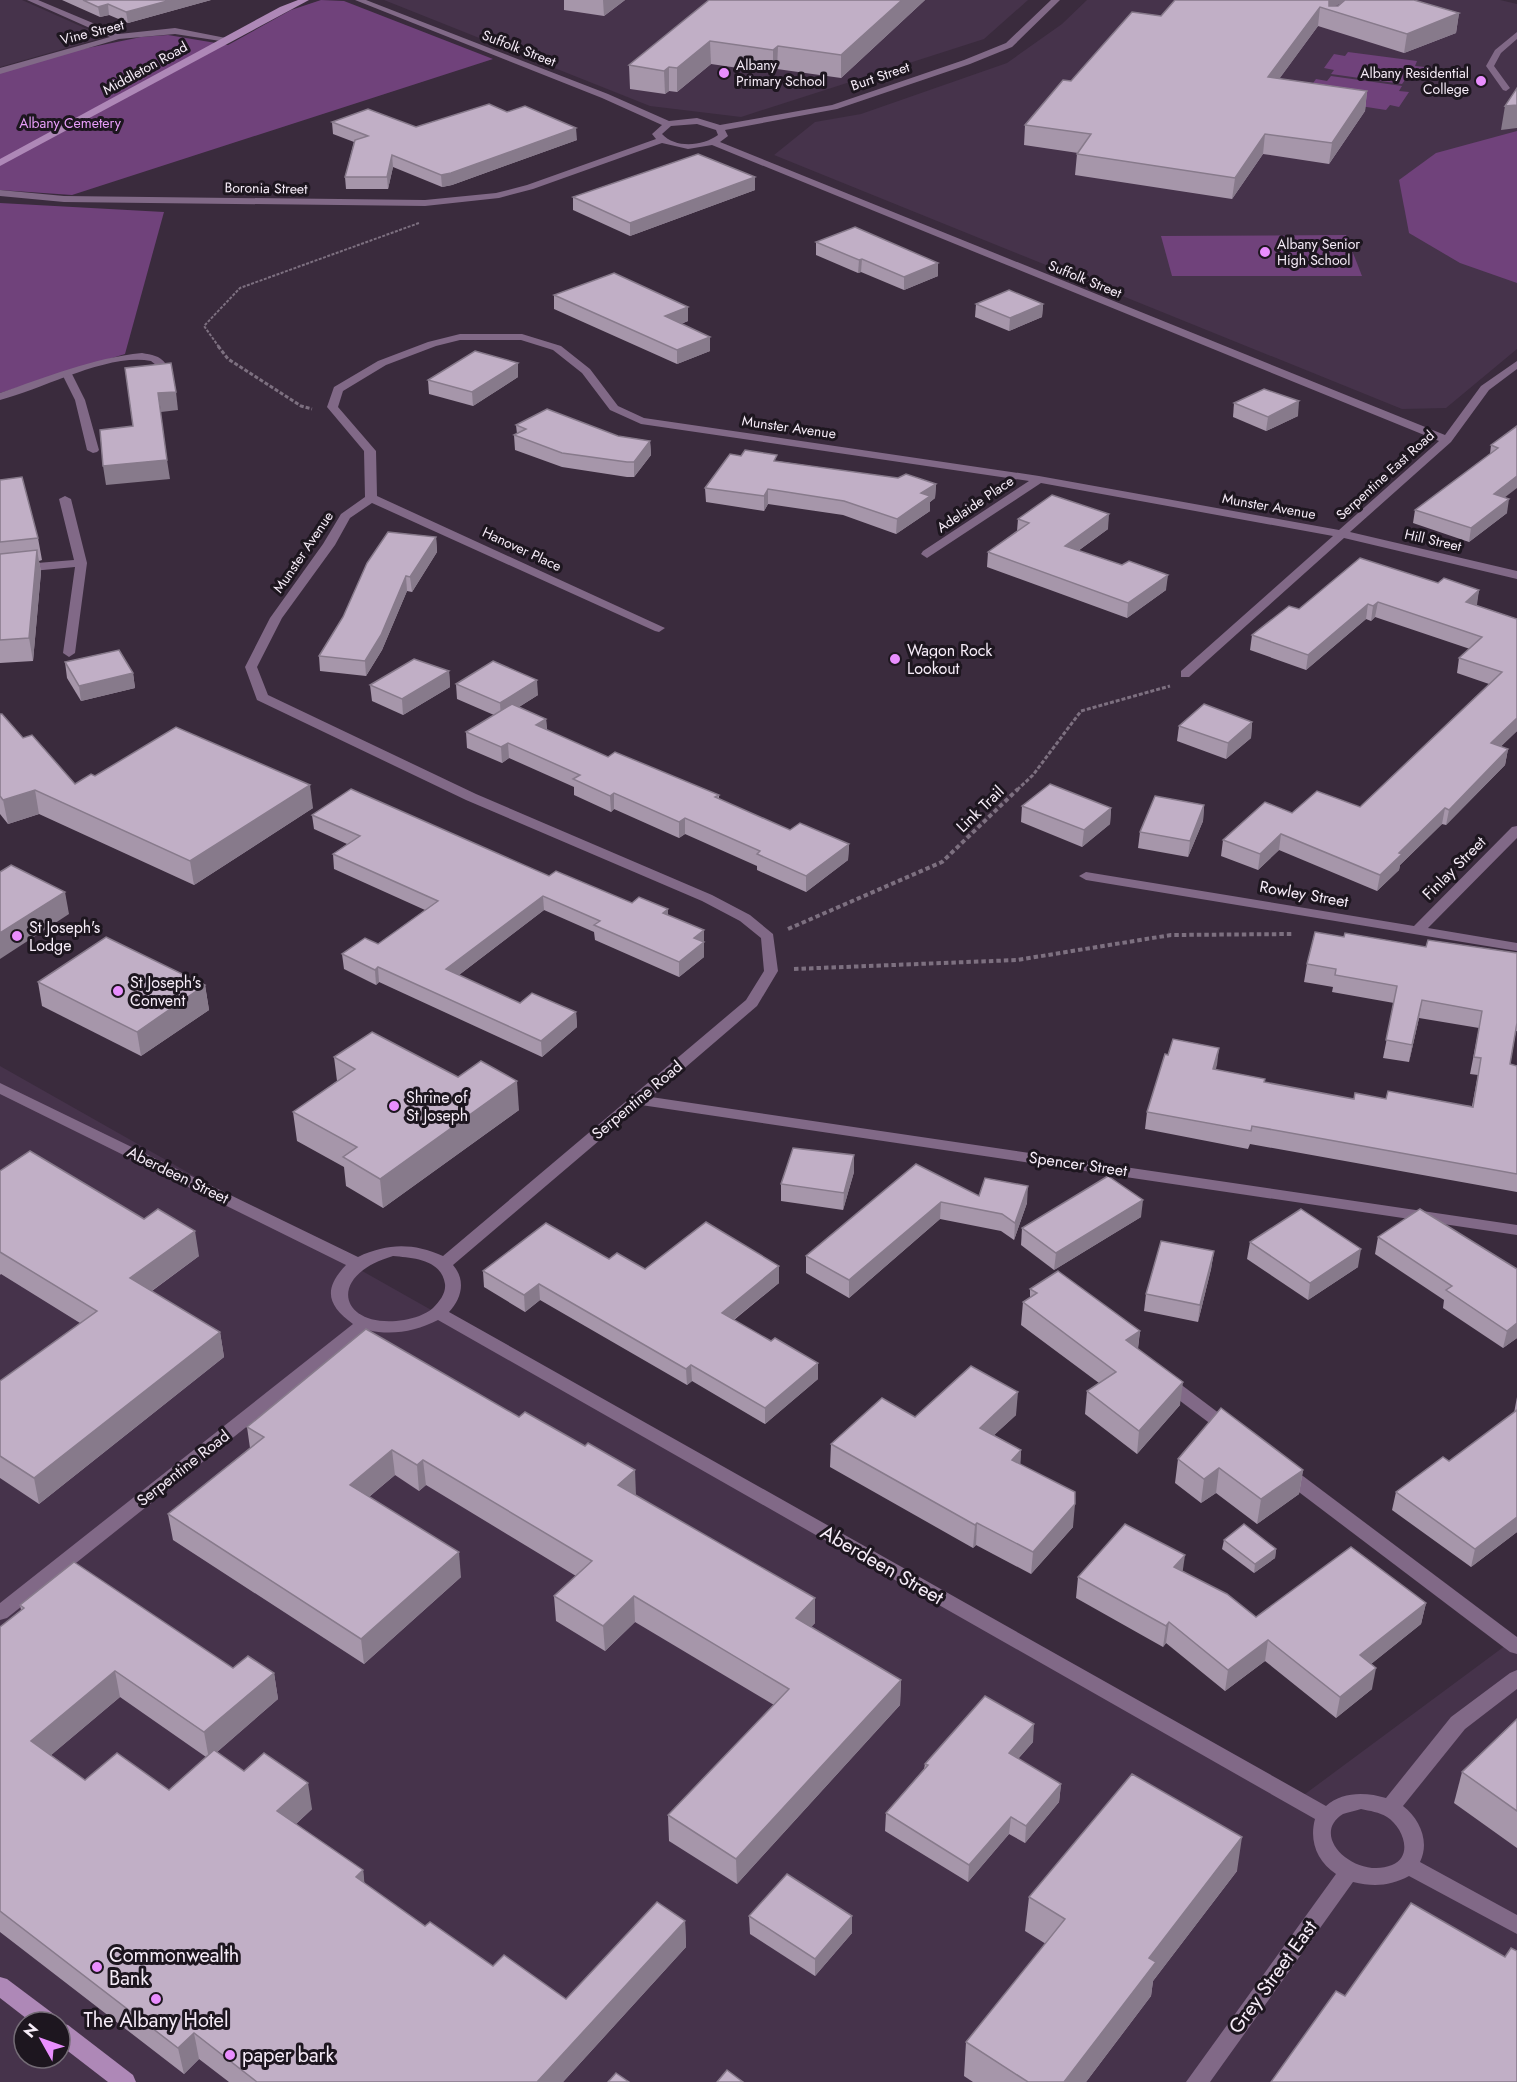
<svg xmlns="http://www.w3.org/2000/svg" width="1517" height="2082" font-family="Jost,sans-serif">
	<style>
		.built { fill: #46334b; fill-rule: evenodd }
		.green { fill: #70427b }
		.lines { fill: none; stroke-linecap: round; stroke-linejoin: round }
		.path-far2 { stroke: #7d7080; stroke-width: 2; stroke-dasharray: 3 1.5; stroke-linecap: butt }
		.path-far1 { stroke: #7d7080; stroke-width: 3; stroke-dasharray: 4 2; stroke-linecap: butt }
		.path { stroke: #7d7080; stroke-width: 4; stroke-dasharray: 4.5 3; stroke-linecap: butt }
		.lane { fill: #816987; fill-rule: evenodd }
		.street { fill: #816987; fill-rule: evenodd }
		.secondary { fill: #ae88b7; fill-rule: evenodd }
		.wall { fill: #a696aa; fill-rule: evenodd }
		.shaded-wall { fill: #877a8b }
		.building { fill: #c1afc6; stroke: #877a8b; stroke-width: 1.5 }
		.poi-dot { fill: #e98efe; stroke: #1d161f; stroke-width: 2 }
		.labels { text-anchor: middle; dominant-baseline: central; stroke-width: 6; stroke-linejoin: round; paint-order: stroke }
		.far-street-label { font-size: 14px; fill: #f6ecf8; stroke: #1d161f }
		.far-poi-label { font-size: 14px; fill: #f6ecf8; stroke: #1d161f; text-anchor: start }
		.far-park-label { font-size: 14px; fill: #e89efa; stroke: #1d161f }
		.poi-label { font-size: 16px; fill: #f6ecf8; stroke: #1d161f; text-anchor: start }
		.street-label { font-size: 16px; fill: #f6ecf8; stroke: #1d161f }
		.near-street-label { font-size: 20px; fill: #f6ecf8; stroke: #1d161f }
		.near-poi-label { font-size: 20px; fill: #f6ecf8; stroke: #1d161f; text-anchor: start }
	</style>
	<rect width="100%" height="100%" fill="#3a2b3d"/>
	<g class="built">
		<path d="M 0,0 L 22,0 L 105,37 L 0,67 Z"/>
		<path d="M 384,0 L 1028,0 L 984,39 L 741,117 L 650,106 Z"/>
		<path d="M 1087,0 L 1500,0 L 1517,4 L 1517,349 L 1446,408 L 1402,409 L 774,155 L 815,122 L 861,114 L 1007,63 L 1062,24 Z"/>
		<path d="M 0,1066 L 1297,1800 L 1517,1637 L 1517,2082 L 0,2082 ZM 24,2022 L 60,2022 L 60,2058 L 24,2058 Z"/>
	</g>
	<g class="green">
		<path d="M 321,0 L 344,1 L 493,59 L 72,195 L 0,190 L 0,73 L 78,50 L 141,37 L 168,35 L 228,45 L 291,10 Z"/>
		<path d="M 1348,52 L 1417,61 L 1415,66 L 1425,67 L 1416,81 L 1405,80 L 1402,84 L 1331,74 L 1334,70 L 1324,68 L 1334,54 L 1345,56 Z"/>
		<path d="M 1331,76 L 1402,86 L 1399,91 L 1409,92 L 1399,107 L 1390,105 L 1386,110 L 1315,99 L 1306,93 L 1316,79 L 1327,81 Z"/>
		<path d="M 1517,131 L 1517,283 L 1460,263 L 1409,233 L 1399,180 L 1436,153 Z"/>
		<path d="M 0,203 L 164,212 L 125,354 L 0,393 Z"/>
		<path d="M 1346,235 L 1362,276 L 1172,276 L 1161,236 Z"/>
	</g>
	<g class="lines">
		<path class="path-far2" d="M 219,347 L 204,326 L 240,288 L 419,223"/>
		<g class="path-far1">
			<path d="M 218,346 L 228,359 L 301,406 L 312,409"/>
			<path d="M 1017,790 L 1033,775 L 1081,711 L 1170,686"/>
		</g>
		<g class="path">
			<path d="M 788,929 L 942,862 L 1018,789"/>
			<path d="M 794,969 L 1017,960 L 1171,935 L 1294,934"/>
		</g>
		<g class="lane">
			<path d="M 1517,32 L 1517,39 L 1501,53 L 1494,66 L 1510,88 L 1506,91 L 1503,90 L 1486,66 L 1495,50 Z"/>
			<path d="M 63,372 L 71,372 L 85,400 L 99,450 L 97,452 L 93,453 L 87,450 L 75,400 L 62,374 Z"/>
			<path d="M 65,496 L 71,499 L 87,563 L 75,653 L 69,657 L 63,653 L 75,567 L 0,574 L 0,566 L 74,560 L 59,499 Z"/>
			<path d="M 1165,1375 L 1171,1377 L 1236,1426 L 1239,1430 L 1236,1434 L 1224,1434 L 1159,1385 L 1156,1381 L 1159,1377 Z"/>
			<path d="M 1285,1465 L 1291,1467 L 1517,1637 L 1517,1654 L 1510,1652 L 1279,1477 L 1276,1472 L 1279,1467 Z"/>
		</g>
		<g class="street">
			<path d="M 27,0 L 38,0 L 119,34 L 175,28 L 231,39 L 227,42 L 175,34 L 119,39 L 0,74 L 0,68 L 110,37 Z"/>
			<path d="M 355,0 L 366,0 L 608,94 L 669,121 L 697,118 L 720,125 L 832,105 L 964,60 L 1006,43 L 1051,0 L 1060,0 L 1012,47 L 970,64 L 837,109 L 725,130 L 728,136 L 720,142 L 1445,435 L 1481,386 L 1517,361 L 1517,369 L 1489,390 L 1451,442 L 1350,532 L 1517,571 L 1517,579 L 1344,538 L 1189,677 L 1181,677 L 1181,671 L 1333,536 L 1041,483 L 927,558 L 921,554 L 923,551 L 1029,481 L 641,424 L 610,410 L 582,373 L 553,350 L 521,340 L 460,340 L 436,346 L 386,365 L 343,391 L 338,407 L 376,451 L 377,496 L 665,628 L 659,632 L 655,631 L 372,503 L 350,518 L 335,545 L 282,618 L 257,667 L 268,695 L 476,794 L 712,895 L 750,915 L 773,934 L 778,971 L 757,1006 L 651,1097 L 1517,1225 L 1517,1235 L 641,1105 L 453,1265 C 466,1280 462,1298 449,1312 L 1326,1806 C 1342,1791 1367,1792 1386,1798 L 1451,1717 L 1510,1673 L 1517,1670 L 1517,1689 L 1465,1729 L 1403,1806 C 1420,1819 1430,1842 1420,1862 L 1517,1915 L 1517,1934 L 1409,1876 C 1390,1886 1374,1887 1353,1882 L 1210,2082 L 1186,2082 L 1336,1874 C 1317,1861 1309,1841 1315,1819 L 438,1320 C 416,1331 392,1336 368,1330 L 7,1618 L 0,1620 L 0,1603 L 353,1324 C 327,1305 323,1289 346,1265 L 0,1094 L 0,1083 L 358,1257 C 388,1243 413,1243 443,1256 L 746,1000 L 764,971 L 761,938 L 740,921 L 702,901 L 466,800 L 257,700 L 245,667 L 270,618 L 323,544 L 341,514 L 365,497 L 364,451 L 327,407 L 334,387 L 378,361 L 428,342 L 460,334 L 522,334 L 561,346 L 590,369 L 618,406 L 644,418 L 1039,476 L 1339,530 L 1439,441 L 712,145 L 688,149 L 662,143 L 533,189 L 499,198 L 425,206 L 64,202 L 0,196 L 0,190 L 64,196 L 425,200 L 496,193 L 527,185 L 656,139 L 652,134 L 662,125 L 602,98 ZM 697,124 L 716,130 L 718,135 C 703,146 676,149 662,134 L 671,126 ZM 393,1256 C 413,1258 441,1259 445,1284 C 446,1293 440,1301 433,1308 C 425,1315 414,1318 404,1320 C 340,1330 324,1276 393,1256 ZM 1361,1809 C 1370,1811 1379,1812 1387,1817 C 1403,1827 1414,1856 1392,1865 C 1356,1880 1308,1836 1343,1814 C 1348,1812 1356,1811 1361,1809 Z"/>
			<path d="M 142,353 C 152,355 159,355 166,364 L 165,377 L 157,377 L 156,365 L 151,361 C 107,353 44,389 0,400 L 0,393 C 46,377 93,358 142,353 Z"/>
			<path d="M 1517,826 L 1517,838 L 1428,928 L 1517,943 L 1517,951 L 1086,880 L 1079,876 L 1086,872 L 1414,926 L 1512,827 Z"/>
		</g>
		<g class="secondary">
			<path d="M 298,0 L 309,0 L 0,166 L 0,159 L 280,7 Z"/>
			<path d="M 0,1977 L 7,1979 L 55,2015 L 58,2022 L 31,2022 L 0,1998 Z"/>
			<path d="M 60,2023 L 68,2025 L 133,2075 L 136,2082 L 108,2082 L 60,2045 Z"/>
		</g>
	</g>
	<g class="wall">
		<path d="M 62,0 L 211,0 L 128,23 L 109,15 L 100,17 Z"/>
		<path d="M 564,0 L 625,0 L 604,16 L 564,10 Z"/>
		<path d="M 709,0 L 925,0 L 841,78 L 777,69 L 773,73 L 711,64 L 677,92 L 669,91 L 665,94 L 630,89 L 629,65 Z"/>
		<path d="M 1175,0 L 1459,13 L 1456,33 L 1404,53 L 1318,26 L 1279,79 L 1367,91 L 1365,111 L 1329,164 L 1263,154 L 1232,199 L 1075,175 L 1077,154 L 1078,153 L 1024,145 L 1025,125 L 1071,81 L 1161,16 Z"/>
		<path d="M 332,122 L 416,127 L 577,140 L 452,185 L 442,187 L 393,167 L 388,189 L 346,189 L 345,177 L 354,142 L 333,134 Z"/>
		<path d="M 755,177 L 755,190 L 630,236 L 573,210 L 573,197 Z"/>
		<path d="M 816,242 L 938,263 L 938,276 L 904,290 L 861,272 L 858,273 L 816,255 Z"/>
		<path d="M 554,295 L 688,321 L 681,324 L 710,351 L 677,364 L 554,309 Z"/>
		<path d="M 976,304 L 1043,304 L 1042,317 L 1009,331 L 975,317 Z"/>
		<path d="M 518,363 L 518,377 L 473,406 L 429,394 L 428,380 Z"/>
		<path d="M 1234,403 L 1298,416 L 1266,431 L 1233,417 Z"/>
		<path d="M 516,425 L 618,436 L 650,441 L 651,455 L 634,477 L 627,477 L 562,467 L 515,450 L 514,435 L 517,434 Z"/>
		<path d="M 1517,426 L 1504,498 L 1507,513 L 1469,542 L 1413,523 L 1415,510 L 1490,454 L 1491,445 Z"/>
		<path d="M 777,461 L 936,484 L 935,498 L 930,502 L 930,511 L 896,534 L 843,515 L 768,504 L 764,511 L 706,502 L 705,488 Z"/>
		<path d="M 0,480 L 38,538 L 42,560 L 39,561 L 41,572 L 33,661 L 0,663 Z"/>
		<path d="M 1018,519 L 1108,529 L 1078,551 L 1166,590 L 1127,618 L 987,567 L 988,552 L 1017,531 Z"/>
		<path d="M 436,537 L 437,552 L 412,592 L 407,591 L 382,650 L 366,676 L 320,671 L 319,656 Z"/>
		<path d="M 1438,583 L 1479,590 L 1476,605 L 1517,619 L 1517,731 L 1500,747 L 1508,749 L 1505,765 L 1446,825 L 1442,824 L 1400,865 L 1399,870 L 1377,891 L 1279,850 L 1258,870 L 1221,856 L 1223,840 L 1292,813 L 1360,807 L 1489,684 L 1457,673 L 1459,658 L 1470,649 L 1375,617 L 1371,621 L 1366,619 L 1306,670 L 1250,650 L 1252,635 L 1299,609 Z"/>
		<path d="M 65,662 L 133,673 L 135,688 L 81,701 L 67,678 Z"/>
		<path d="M 449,671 L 450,687 L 403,715 L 372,701 L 370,685 Z"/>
		<path d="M 456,684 L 538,695 L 519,707 L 546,719 L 547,730 L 608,757 L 719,795 L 719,799 L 790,830 L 849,844 L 848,860 L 806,892 L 757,870 L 757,866 L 685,834 L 679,838 L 614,809 L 611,812 L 574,795 L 574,787 L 509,758 L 502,763 L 467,748 L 466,732 L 494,715 L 457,699 Z"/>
		<path d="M 0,714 L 23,738 L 75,784 L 95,776 L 313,808 L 194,885 L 39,814 L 8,824 L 0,814 Z"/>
		<path d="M 1252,722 L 1251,738 L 1226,759 L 1177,741 L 1179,726 Z"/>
		<path d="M 1204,805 L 1203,821 L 1188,857 L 1138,848 L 1140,832 Z"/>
		<path d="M 1022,806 L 1111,808 L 1110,824 L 1082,847 L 1021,822 Z"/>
		<path d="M 312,815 L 549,876 L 632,903 L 668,909 L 668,915 L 704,930 L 704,957 L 679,977 L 595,940 L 594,932 L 544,910 L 459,975 L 520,1003 L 576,1012 L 577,1027 L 542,1057 L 379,982 L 376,985 L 344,969 L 342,954 L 378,944 L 425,910 L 334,869 L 333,854 L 347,844 L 314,829 Z"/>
		<path d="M 1344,937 L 1426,947 L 1517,953 L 1517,1031 L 1516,1031 L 1510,1064 L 1517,1066 L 1517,1192 L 1250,1144 L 1248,1149 L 1145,1129 L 1147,1112 L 1168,1055 L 1219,1048 L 1215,1070 L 1264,1082 L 1354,1099 L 1386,1099 L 1472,1106 L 1478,1075 L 1470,1074 L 1479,1028 L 1419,1018 L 1409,1062 L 1383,1058 L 1394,1003 L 1332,992 L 1333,987 L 1304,982 L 1307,964 Z"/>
		<path d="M 38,982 L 205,985 L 209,1010 L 141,1056 L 42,1006 Z"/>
		<path d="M 334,1057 L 458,1077 L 519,1110 L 383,1208 L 346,1186 L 344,1167 L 297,1141 L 293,1112 L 337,1081 Z"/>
		<path d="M 916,1164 L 979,1196 L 1027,1203 L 1014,1240 L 1001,1231 L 940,1219 L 849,1298 L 806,1273 L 806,1256 Z"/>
		<path d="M 0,1171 L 199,1256 L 152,1291 L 220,1332 L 224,1357 L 39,1504 L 0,1478 L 0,1381 L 80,1323 L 1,1274 L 0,1275 Z"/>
		<path d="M 854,1172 L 843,1210 L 781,1201 L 781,1184 Z"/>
		<path d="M 1420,1209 L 1517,1338 L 1503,1348 L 1443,1308 L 1444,1300 L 1375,1254 L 1378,1237 Z"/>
		<path d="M 1141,1217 L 1054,1270 L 1021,1245 L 1022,1228 Z"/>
		<path d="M 1250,1242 L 1358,1267 L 1308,1300 L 1247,1259 Z"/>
		<path d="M 1214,1251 L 1211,1269 L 1198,1322 L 1144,1311 L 1146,1294 Z"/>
		<path d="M 609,1259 L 645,1269 L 779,1283 L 734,1320 L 771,1341 L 818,1379 L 765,1424 L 692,1381 L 687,1385 L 540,1300 L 525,1312 L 484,1287 L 483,1271 Z"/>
		<path d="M 1030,1289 L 1140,1331 L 1138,1349 L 1180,1405 L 1137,1454 L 1085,1414 L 1087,1391 L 1099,1383 L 1021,1325 L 1023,1302 L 1030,1298 Z"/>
		<path d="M 366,1329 L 636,1495 L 815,1623 L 811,1627 L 901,1680 L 900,1705 L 737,1884 L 669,1841 L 668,1815 L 774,1705 L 635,1622 L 605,1651 L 556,1621 L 554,1596 L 576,1576 L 426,1485 L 419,1491 L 395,1475 L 369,1497 L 461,1577 L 364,1664 L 173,1540 L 168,1514 L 250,1448 L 247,1427 Z"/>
		<path d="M 1517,1397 L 1517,1532 L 1471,1567 L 1392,1510 L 1396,1492 L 1449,1461 L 1514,1413 Z"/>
		<path d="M 1016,1415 L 994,1435 L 1021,1450 L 1020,1464 L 1073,1527 L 1031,1574 L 976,1545 L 973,1548 L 830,1467 L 831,1444 L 915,1417 Z"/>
		<path d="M 1178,1459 L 1303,1470 L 1299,1494 L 1257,1524 L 1216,1493 L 1201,1503 L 1175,1483 Z"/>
		<path d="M 1224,1540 L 1276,1549 L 1275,1558 L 1254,1573 L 1222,1549 Z"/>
		<path d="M 1183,1571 L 1256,1617 L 1426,1603 L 1421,1624 L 1371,1664 L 1372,1689 L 1336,1718 L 1265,1661 L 1225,1691 L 1166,1643 L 1163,1647 L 1076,1598 L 1078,1577 Z"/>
		<path d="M 20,1605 L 233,1668 L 274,1673 L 278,1699 L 217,1752 L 244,1771 L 312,1809 L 296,1824 L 363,1870 L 364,1883 L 425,1926 L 493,1966 L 566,1999 L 685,1921 L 686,1947 L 563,2082 L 229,2082 L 199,2059 L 184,2074 L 0,1932 L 0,1627 L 21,1610 ZM 120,1697 L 206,1757 L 169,1790 L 85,1780 L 51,1755 Z"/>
		<path d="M 1517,1719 L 1517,1848 L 1454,1803 L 1462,1772 Z"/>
		<path d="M 1033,1742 L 1018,1759 L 1061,1784 L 1059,1802 L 1025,1843 L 1009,1834 L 968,1882 L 885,1831 L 886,1813 L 924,1769 L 925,1764 Z"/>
		<path d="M 1237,1871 L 1153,1981 L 1151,1996 L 1086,2082 L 973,2082 L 964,2076 L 966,2042 L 1046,1944 L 1025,1931 L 1029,1897 Z"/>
		<path d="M 749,1916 L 852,1916 L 852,1933 L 815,1976 L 750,1934 Z"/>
	</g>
	<g class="shaded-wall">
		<path d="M 171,0 L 211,0 L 128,23 L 126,12 Z"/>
		<path d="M 603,0 L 625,0 L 604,16 Z"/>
		<path d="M 902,0 L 925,0 L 841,78 L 841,55 Z"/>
		<path d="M 1329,0 L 1350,0 L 1328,9 Z"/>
		<path d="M 108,4 L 109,15 L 100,17 L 98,7 Z"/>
		<path d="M 1320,7 L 1318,26 L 1266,97 L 1268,77 Z"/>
		<path d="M 1459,13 L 1456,33 L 1404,53 L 1407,34 Z"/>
		<path d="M 710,41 L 711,64 L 677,92 L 677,68 Z"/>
		<path d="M 778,46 L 777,69 L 773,73 L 773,50 Z"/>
		<path d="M 669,67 L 669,91 L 665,94 L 664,71 Z"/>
		<path d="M 1367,91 L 1365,111 L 1329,164 L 1332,143 Z"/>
		<path d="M 1517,105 L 1517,128 L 1501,130 L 1505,106 Z"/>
		<path d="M 576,128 L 577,140 L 452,185 L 442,187 L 441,175 Z"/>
		<path d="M 1265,134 L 1263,154 L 1232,199 L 1235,178 Z"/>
		<path d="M 392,155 L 393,167 L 388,189 L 387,177 Z"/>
		<path d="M 755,177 L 755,190 L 630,236 L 630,223 Z"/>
		<path d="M 862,259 L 861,272 L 858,273 L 859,260 Z"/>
		<path d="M 938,263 L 938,276 L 904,290 L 904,277 Z"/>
		<path d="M 1043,304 L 1042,317 L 1009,331 L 1010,318 Z"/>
		<path d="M 688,307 L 688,321 L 665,330 L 665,316 Z"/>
		<path d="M 710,337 L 710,351 L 677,364 L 677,350 Z"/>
		<path d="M 518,363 L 518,377 L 473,406 L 472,392 Z"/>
		<path d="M 176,392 L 178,410 L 161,412 L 158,393 Z"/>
		<path d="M 1299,401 L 1298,416 L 1266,431 L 1268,417 Z"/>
		<path d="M 650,441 L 651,455 L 634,477 L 634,462 Z"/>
		<path d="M 167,460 L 170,479 L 106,485 L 103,466 Z"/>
		<path d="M 1517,476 L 1517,488 L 1491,508 L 1494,494 Z"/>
		<path d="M 936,484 L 935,498 L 930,502 L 930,511 L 896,534 L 897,519 L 921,493 Z"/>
		<path d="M 768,489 L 768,504 L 764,511 L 764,496 Z"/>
		<path d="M 1509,499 L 1507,513 L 1469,542 L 1471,528 Z"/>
		<path d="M 1109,514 L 1108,529 L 1064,561 L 1065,546 Z"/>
		<path d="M 436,537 L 437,552 L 412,592 L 410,577 Z"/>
		<path d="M 37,550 L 41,572 L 33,661 L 29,638 Z"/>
		<path d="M 1168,575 L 1166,590 L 1127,618 L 1128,603 Z"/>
		<path d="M 406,576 L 407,591 L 382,650 L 366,676 L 365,661 Z"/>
		<path d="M 1479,590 L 1477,605 L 1463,617 L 1466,602 Z"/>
		<path d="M 1378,602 L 1375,617 L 1371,621 L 1373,606 Z"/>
		<path d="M 1368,604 L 1366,619 L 1306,670 L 1308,655 Z"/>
		<path d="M 449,671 L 450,687 L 403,715 L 402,699 Z"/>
		<path d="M 133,673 L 135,688 L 81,701 L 79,686 Z"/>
		<path d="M 537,680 L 538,695 L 501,718 L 500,703 Z"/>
		<path d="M 1517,718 L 1517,731 L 1488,759 L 1491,743 Z"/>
		<path d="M 546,719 L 547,735 L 536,725 Z"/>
		<path d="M 1252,722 L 1251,738 L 1226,759 L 1228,743 Z"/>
		<path d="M 508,743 L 509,758 L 502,763 L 501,747 Z"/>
		<path d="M 1508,749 L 1505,765 L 1446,825 L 1449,810 Z"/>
		<path d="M 310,785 L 313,808 L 194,885 L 190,861 Z"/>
		<path d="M 35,790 L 39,814 L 8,824 L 3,800 Z"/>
		<path d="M 614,793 L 614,809 L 611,812 L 610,796 Z"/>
		<path d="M 1204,805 L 1203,821 L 1188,857 L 1190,841 Z"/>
		<path d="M 1111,808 L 1110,824 L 1082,847 L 1084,830 Z"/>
		<path d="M 1445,808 L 1442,824 L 1400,865 L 1399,870 L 1377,891 L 1380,875 L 1399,853 Z"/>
		<path d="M 685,818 L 685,834 L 679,838 L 679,822 Z"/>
		<path d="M 1281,834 L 1279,850 L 1258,870 L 1260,854 Z"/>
		<path d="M 849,844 L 848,860 L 806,892 L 806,876 Z"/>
		<path d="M 65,892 L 69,914 L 0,959 L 0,933 Z"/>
		<path d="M 543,896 L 544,910 L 447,984 L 446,969 Z"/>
		<path d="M 668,909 L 668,924 L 663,913 Z"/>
		<path d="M 704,930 L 704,957 L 679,977 L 679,962 L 694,938 Z"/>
		<path d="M 378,967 L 379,982 L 376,985 L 375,970 Z"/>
		<path d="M 205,985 L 209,1010 L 141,1056 L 137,1032 Z"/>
		<path d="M 1422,1000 L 1419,1018 L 1409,1062 L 1412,1045 Z"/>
		<path d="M 576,1012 L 577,1027 L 542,1057 L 541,1041 Z"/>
		<path d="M 1219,1048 L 1217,1065 L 1211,1087 L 1213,1069 Z"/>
		<path d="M 517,1081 L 519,1110 L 383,1208 L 380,1179 Z"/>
		<path d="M 854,1155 L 854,1172 L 843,1210 L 844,1193 Z"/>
		<path d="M 1028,1186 L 1027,1203 L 1014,1240 L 1015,1223 Z"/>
		<path d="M 1143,1200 L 1141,1217 L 1054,1270 L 1056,1253 Z"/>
		<path d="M 941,1202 L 940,1219 L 849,1298 L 849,1280 Z"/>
		<path d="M 195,1231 L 199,1256 L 135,1303 L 130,1278 Z"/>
		<path d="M 1361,1249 L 1358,1267 L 1308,1300 L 1310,1283 Z"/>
		<path d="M 1214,1251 L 1211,1269 L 1198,1322 L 1200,1305 Z"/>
		<path d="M 779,1266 L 779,1283 L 722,1329 L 722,1313 Z"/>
		<path d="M 539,1284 L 540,1300 L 525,1312 L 524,1295 Z"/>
		<path d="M 1517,1323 L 1517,1338 L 1503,1348 L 1507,1331 Z"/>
		<path d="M 1140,1331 L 1137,1354 L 1126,1340 Z"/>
		<path d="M 220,1332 L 224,1357 L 39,1504 L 34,1478 Z"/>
		<path d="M 818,1363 L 818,1379 L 765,1424 L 765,1408 Z"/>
		<path d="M 691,1365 L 692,1381 L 687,1385 L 686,1369 Z"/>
		<path d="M 1183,1382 L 1180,1405 L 1137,1454 L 1139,1431 Z"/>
		<path d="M 1018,1392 L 1016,1415 L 978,1450 L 980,1428 Z"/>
		<path d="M 392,1450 L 395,1475 L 353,1510 L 350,1485 Z"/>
		<path d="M 1021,1450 L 1020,1472 L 1012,1460 Z"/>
		<path d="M 423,1460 L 426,1485 L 419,1491 L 417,1465 Z"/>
		<path d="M 1219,1468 L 1216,1493 L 1201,1503 L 1204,1479 Z"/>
		<path d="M 635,1470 L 636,1495 L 618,1485 Z"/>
		<path d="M 1303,1470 L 1299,1494 L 1257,1524 L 1261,1499 Z"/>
		<path d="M 1075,1504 L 1073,1527 L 1031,1574 L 1033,1552 Z"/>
		<path d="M 1517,1517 L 1517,1532 L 1471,1567 L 1475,1549 Z"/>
		<path d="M 977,1523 L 976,1545 L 973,1548 L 975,1525 Z"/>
		<path d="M 1276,1549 L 1275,1558 L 1254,1573 L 1255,1564 Z"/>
		<path d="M 459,1552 L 461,1577 L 364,1664 L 361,1639 Z"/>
		<path d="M 1185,1555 L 1182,1576 L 1174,1567 Z"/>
		<path d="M 634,1596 L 635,1622 L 605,1651 L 603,1626 Z"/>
		<path d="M 815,1598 L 815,1623 L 795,1643 L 796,1618 Z"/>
		<path d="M 1426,1603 L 1421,1624 L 1356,1676 L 1360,1655 Z"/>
		<path d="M 1169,1622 L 1166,1643 L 1163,1647 L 1166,1626 Z"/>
		<path d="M 1268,1640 L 1265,1661 L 1225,1691 L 1228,1670 Z"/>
		<path d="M 1376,1668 L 1372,1689 L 1336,1718 L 1340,1697 Z"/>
		<path d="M 115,1671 L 120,1697 L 37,1767 L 31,1741 Z"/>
		<path d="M 274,1673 L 278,1699 L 209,1759 L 204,1732 Z"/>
		<path d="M 901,1680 L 900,1705 L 737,1884 L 736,1859 Z"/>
		<path d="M 1034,1724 L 1033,1742 L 1007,1771 L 1009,1753 Z"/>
		<path d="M 308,1783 L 312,1809 L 282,1837 L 277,1811 Z"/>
		<path d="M 1061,1784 L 1059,1802 L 1025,1843 L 1026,1826 Z"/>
		<path d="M 1011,1817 L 1009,1834 L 968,1882 L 969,1865 Z"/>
		<path d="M 1242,1837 L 1237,1871 L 1153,1981 L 1151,1996 L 1086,2082 L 1064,2082 L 1149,1958 Z"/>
		<path d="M 363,1870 L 366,1896 L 356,1877 Z"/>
		<path d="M 852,1916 L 852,1933 L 815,1976 L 815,1959 Z"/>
		<path d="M 685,1921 L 686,1947 L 563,2082 L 537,2082 Z"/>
		<path d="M 194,2033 L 199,2059 L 184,2074 L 178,2048 Z"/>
	</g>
	<g class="building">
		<path d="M 83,0 L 171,0 L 126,12 L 108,4 L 98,7 Z"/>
		<path d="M 709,0 L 902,0 L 841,55 L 778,46 L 773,50 L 710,41 L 677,68 L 669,67 L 664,71 L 629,65 Z"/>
		<path d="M 1175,0 L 1329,0 L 1329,6 L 1338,6 L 1345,0 L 1414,0 L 1459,13 L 1407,34 L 1320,7 L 1268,77 L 1367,91 L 1332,143 L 1265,134 L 1235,178 L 1077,154 L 1091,134 L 1025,125 L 1063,80 L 1071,81 L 1132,12 L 1161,16 Z"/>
		<path d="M 1517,88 L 1517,105 L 1505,106 Z"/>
		<path d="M 489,104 L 507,112 L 525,106 L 576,128 L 451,173 L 441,175 L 392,155 L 387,177 L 345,177 L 355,140 L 368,136 L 332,122 L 368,109 L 416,127 Z"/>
		<path d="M 698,154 L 755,177 L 630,223 L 573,197 Z"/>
		<path d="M 855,227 L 938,263 L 904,277 L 862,259 L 859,260 L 816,242 Z"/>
		<path d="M 614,273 L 688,307 L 665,316 L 710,337 L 677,350 L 554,295 Z"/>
		<path d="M 1009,290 L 1043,304 L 1010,318 L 976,304 Z"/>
		<path d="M 475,351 L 518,363 L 472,392 L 428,380 Z"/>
		<path d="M 171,363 L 176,392 L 158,393 L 167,460 L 103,466 L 100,430 L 133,426 L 125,368 Z"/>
		<path d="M 1264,389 L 1299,401 L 1268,417 L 1234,403 Z"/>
		<path d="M 547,409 L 618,436 L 650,441 L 634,462 L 627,462 L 562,453 L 514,435 L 526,429 L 516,425 Z"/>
		<path d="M 1517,426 L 1517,476 L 1494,494 L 1509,499 L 1471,528 L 1415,510 L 1498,448 L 1491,445 Z"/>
		<path d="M 745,450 L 777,455 L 774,461 L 898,478 L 906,474 L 936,484 L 921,493 L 930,496 L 897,519 L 844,501 L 768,489 L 764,496 L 705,488 L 730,454 L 741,456 Z"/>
		<path d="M 22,477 L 38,538 L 0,542 L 0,480 Z"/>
		<path d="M 1052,495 L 1109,514 L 1065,546 L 1122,565 L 1129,561 L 1168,575 L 1128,603 L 988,552 L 1029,523 L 1018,519 Z"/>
		<path d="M 388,532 L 436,537 L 410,577 L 406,576 L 381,635 L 365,661 L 319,656 L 343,617 L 367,563 Z"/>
		<path d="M 37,550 L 29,638 L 0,640 L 0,554 Z"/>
		<path d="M 1360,558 L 1438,583 L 1444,578 L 1479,590 L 1466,602 L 1517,619 L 1517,718 L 1491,743 L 1508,749 L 1449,810 L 1445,808 L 1399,853 L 1402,854 L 1380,875 L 1281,834 L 1260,854 L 1223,840 L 1265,802 L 1292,813 L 1317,791 L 1360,807 L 1502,672 L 1459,658 L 1482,637 L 1378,602 L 1373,606 L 1368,604 L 1308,655 L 1252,635 L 1289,606 L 1299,609 Z"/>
		<path d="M 119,650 L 133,673 L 79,686 L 65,662 Z"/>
		<path d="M 414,659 L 449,671 L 402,699 L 370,685 Z"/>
		<path d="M 493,661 L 537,680 L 500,703 L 456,684 Z"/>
		<path d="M 512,704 L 546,719 L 536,725 L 608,757 L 615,752 L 719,795 L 715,797 L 790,830 L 800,823 L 849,844 L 806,876 L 757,854 L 760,851 L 685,818 L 679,822 L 614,793 L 610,796 L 573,779 L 580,775 L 508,743 L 501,747 L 466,732 Z"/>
		<path d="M 1204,704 L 1252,722 L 1228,743 L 1179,726 Z"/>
		<path d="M 0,714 L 2,714 L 23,738 L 32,735 L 75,784 L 91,774 L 95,776 L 176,727 L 310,785 L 190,861 L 35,790 L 3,800 L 0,796 Z"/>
		<path d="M 1050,784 L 1111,808 L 1084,830 L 1022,806 Z"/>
		<path d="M 351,789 L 549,876 L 556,871 L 632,903 L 639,897 L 668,909 L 663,913 L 704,930 L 694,938 L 704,942 L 679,962 L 594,925 L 600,921 L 543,896 L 446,969 L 520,1003 L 532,993 L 576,1012 L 541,1041 L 378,967 L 375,970 L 342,954 L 365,938 L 378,944 L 438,901 L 333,854 L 360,836 L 312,815 Z"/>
		<path d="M 1155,796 L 1204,805 L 1190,841 L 1140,832 Z"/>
		<path d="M 11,865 L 65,892 L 0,933 L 0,872 Z"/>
		<path d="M 1315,932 L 1344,937 L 1345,933 L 1426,947 L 1428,940 L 1517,953 L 1517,1023 L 1510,1064 L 1517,1066 L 1517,1174 L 1252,1126 L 1251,1131 L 1147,1112 L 1165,1054 L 1168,1055 L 1173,1039 L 1219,1048 L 1213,1069 L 1265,1079 L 1264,1082 L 1354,1099 L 1355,1093 L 1386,1099 L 1388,1091 L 1473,1107 L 1481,1058 L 1474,1057 L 1482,1011 L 1422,1000 L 1412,1045 L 1386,1040 L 1397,986 L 1335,975 L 1336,969 L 1307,964 Z"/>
		<path d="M 106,937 L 205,985 L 137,1032 L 38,982 Z"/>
		<path d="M 372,1032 L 458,1077 L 481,1061 L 517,1081 L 380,1179 L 343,1157 L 357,1147 L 293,1112 L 355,1069 L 334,1057 Z"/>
		<path d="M 793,1148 L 854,1155 L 844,1193 L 781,1184 Z"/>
		<path d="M 30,1151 L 144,1219 L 158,1209 L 195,1231 L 130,1278 L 220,1332 L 34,1478 L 0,1456 L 0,1381 L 97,1311 L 0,1252 L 0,1171 Z"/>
		<path d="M 916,1164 L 979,1196 L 985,1178 L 1028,1186 L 1015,1223 L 1002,1214 L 941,1202 L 849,1280 L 806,1256 Z"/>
		<path d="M 1108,1176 L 1143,1200 L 1056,1253 L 1022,1228 Z"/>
		<path d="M 1301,1209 L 1361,1249 L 1310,1283 L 1250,1242 Z"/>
		<path d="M 1420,1209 L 1517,1269 L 1517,1323 L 1507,1331 L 1446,1290 L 1452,1286 L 1378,1237 Z"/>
		<path d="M 706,1222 L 779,1266 L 722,1313 L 771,1341 L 775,1338 L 818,1363 L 765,1408 L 691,1365 L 686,1369 L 539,1284 L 524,1295 L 483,1271 L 546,1223 L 609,1259 L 617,1253 L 645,1269 Z"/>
		<path d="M 1161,1241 L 1214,1251 L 1200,1305 L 1146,1294 Z"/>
		<path d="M 1058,1271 L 1140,1331 L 1126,1340 L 1183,1382 L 1139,1431 L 1087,1391 L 1116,1372 L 1023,1302 L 1037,1293 L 1030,1289 Z"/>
		<path d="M 366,1329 L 519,1417 L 525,1412 L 585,1446 L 588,1443 L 635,1470 L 618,1485 L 815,1598 L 796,1618 L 901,1680 L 736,1859 L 668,1815 L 789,1689 L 634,1596 L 603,1626 L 554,1596 L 592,1561 L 423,1460 L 417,1465 L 392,1450 L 350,1485 L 459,1552 L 361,1639 L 168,1514 L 264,1437 L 247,1427 Z"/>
		<path d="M 971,1366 L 1018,1392 L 980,1428 L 1021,1450 L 1012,1460 L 1075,1492 L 1075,1504 L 1033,1552 L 977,1523 L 975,1525 L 831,1444 L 882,1398 L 915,1417 Z"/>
		<path d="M 1221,1408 L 1303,1470 L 1261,1499 L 1219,1468 L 1204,1479 L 1178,1459 Z"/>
		<path d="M 1517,1410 L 1517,1517 L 1475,1549 L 1396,1492 L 1443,1457 L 1449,1461 Z"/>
		<path d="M 1125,1524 L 1185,1555 L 1174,1567 L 1227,1594 L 1256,1617 L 1351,1547 L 1426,1603 L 1360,1655 L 1376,1668 L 1340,1697 L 1268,1640 L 1228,1670 L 1169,1622 L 1166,1626 L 1078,1577 Z"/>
		<path d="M 1244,1524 L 1276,1549 L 1255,1564 L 1224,1540 Z"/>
		<path d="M 74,1562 L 233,1668 L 248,1656 L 274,1673 L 204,1732 L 115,1671 L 31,1741 L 85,1780 L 117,1753 L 169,1790 L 214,1750 L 244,1771 L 264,1753 L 308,1783 L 277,1811 L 363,1870 L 356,1877 L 425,1926 L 430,1922 L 493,1966 L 504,1955 L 566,1999 L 657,1902 L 685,1921 L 537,2082 L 257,2082 L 194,2033 L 178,2048 L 0,1911 L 0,1627 L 24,1608 L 20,1605 Z"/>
		<path d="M 985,1696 L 1034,1724 L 1009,1753 L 1061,1784 L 1026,1826 L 1011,1817 L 969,1865 L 886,1813 L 928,1765 L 925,1764 Z"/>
		<path d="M 1517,1719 L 1517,1811 L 1462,1772 Z"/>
		<path d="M 1132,1774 L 1242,1837 L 1149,1958 L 1156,1962 L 1064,2082 L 1028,2082 L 966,2042 L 1065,1919 L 1029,1897 Z"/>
		<path d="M 787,1874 L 852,1916 L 815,1959 L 749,1916 Z"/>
		<path d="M 1411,1903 L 1505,1957 L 1511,1948 L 1517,1951 L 1517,2082 L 1271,2082 L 1336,1991 L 1345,1996 Z"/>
		<path d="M 727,2070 L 743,2082 L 717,2082 Z"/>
		<path d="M 616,2073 L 629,2082 L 608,2082 Z"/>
	</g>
	<g class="poi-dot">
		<circle cx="724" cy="73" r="6"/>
		<circle cx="1481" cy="81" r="6"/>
		<circle cx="1265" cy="252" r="6"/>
		<circle cx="895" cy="659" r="6"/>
		<circle cx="17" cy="936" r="6"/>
		<circle cx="118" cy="991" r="6"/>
		<circle cx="394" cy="1106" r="6"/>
		<circle cx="97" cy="1967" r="6"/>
		<circle cx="156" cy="1999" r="6"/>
		<circle cx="230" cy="2055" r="6"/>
	</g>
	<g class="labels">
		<g class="far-street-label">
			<text transform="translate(92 32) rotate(-14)">Vine Street</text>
			<text transform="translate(519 48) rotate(21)">Suffolk Street</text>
			<text transform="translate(145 68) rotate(-29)">Middleton Road</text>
			<text transform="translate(880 76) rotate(-19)">Burt Street</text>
			<text transform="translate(266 188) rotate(1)">Boronia Street</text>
			<text transform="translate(1085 279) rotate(22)">Suffolk Street</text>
			<text transform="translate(789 427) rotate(8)">Munster Avenue</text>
			<text transform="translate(1385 475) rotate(-42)">Serpentine East Road</text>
			<text transform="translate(975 504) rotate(-34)">Adelaide Place</text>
			<text transform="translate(1269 506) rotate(10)">Munster Avenue</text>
			<text transform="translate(1433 540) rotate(13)">Hill Street</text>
			<text transform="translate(522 549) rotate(25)">Hanover Place</text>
			<text transform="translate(303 552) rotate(-56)">Munster Avenue</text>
		</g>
		<g class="far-poi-label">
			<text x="736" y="65">Albany<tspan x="736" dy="16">Primary School</tspan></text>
			<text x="1469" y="73" text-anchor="end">Albany Residential<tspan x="1469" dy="16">College</tspan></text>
			<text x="1277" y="244">Albany Senior<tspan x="1277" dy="16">High School</tspan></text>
		</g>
		<g class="far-park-label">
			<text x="70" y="123">Albany Cemetery</text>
		</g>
		<g class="poi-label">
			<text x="907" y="650">Wagon Rock<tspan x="907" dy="18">Lookout</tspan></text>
			<text x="29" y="927">St Joseph's<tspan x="29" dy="18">Lodge</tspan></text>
			<text x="130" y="982">St Joseph's<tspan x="130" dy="18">Convent</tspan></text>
			<text x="406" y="1097">Shrine of<tspan x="406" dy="18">St Joseph</tspan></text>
		</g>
		<g class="street-label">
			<text transform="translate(980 809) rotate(-44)">Link Trail</text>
			<text transform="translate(1454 868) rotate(-45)">Finlay Street</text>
			<text transform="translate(1304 894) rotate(10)">Rowley Street</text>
			<text transform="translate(637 1100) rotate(-40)">Serpentine Road</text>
			<text transform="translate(1078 1164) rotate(8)">Spencer Street</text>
			<text transform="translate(178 1175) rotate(26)">Aberdeen Street</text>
			<text transform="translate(183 1468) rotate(-38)">Serpentine Road</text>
		</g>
		<g class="near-street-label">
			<text transform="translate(882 1565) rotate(30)">Aberdeen Street</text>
			<text transform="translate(1273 1977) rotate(-54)">Grey Street East</text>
		</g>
		<g class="near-poi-label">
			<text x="109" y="1955">Commonwealth<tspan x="109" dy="23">Bank</tspan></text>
			<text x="156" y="2020" text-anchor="middle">The Albany Hotel</text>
			<text x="242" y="2055">paper bark</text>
		</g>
	</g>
	<g transform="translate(42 2040) rotate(310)"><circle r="28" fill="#1d161f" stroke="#746c76" stroke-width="1.5"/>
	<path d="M0-4.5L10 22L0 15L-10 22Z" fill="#e98efe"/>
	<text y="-9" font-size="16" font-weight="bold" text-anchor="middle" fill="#f6ecf8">N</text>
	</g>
</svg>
